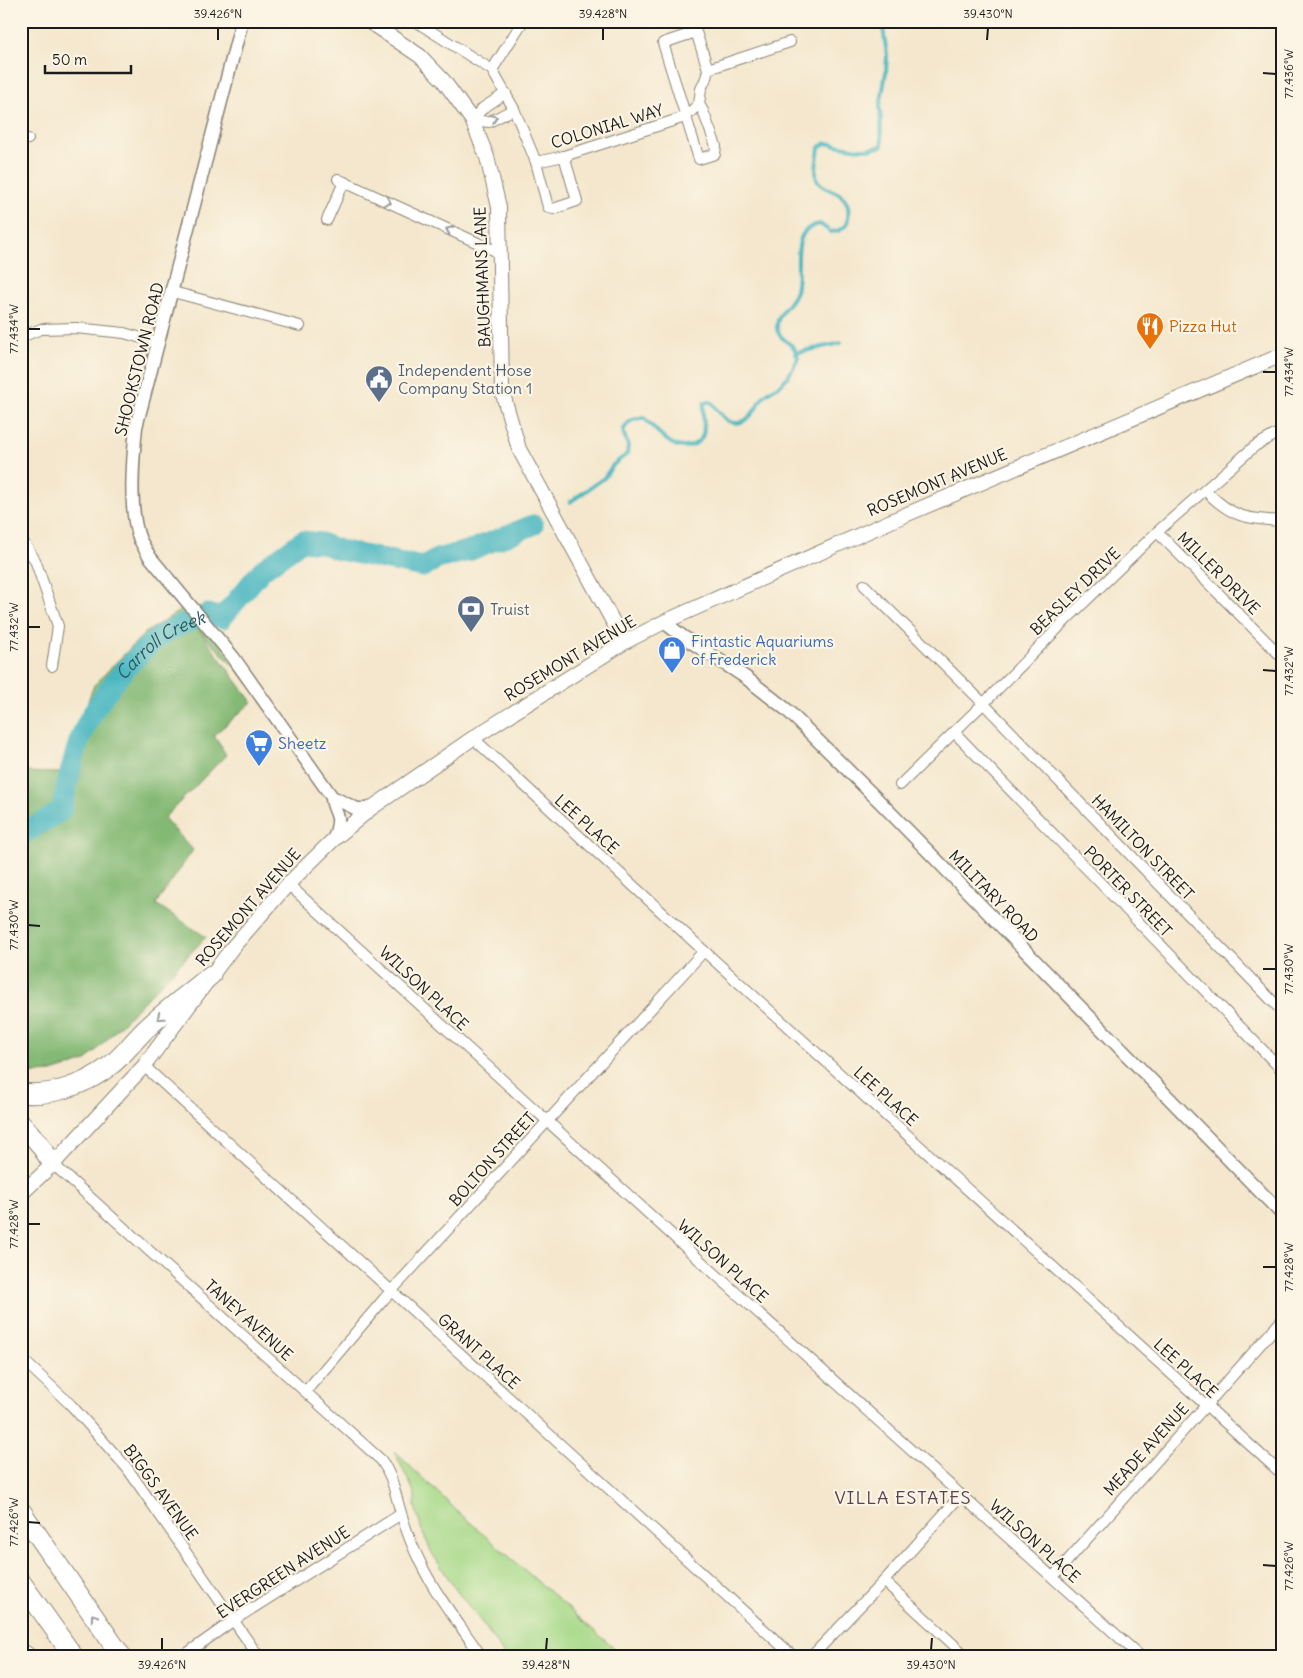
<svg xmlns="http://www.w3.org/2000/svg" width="1303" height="1678" font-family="Delius,sans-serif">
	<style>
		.green { fill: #a6d988; stroke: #617a52 }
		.forest { fill: #84b974; stroke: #506a48 }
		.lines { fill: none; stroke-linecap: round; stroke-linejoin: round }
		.stream { stroke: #47b6c1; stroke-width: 4 }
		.river { stroke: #47b6c1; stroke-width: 21 }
		.minor-casing { stroke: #888274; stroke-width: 12 }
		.tertiary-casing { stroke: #888274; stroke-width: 15 }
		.secondary-casing { stroke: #888274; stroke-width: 16 }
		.motorway-casing { stroke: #888274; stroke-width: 21 }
		.minor { stroke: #fff; stroke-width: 10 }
		.tertiary { stroke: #fff; stroke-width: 12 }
		.secondary { stroke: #fff; stroke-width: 14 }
		.motorway { stroke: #fff; stroke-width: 19 }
		.oneway { stroke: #999 }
		.ticks { fill: none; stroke: #1c1c1c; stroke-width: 2 }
		.labels { text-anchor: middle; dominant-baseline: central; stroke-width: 4.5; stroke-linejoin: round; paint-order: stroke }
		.street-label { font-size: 16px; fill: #1c1c1c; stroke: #fcf5e5 }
		.food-label { font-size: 16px; fill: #c56008; stroke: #fcf5e5; text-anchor: start }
		.service-label { font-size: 16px; fill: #4e5e75; stroke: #fcf5e5; text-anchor: start }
		.shop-label { font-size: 16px; fill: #366cbe; stroke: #fcf5e5; text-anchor: start }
		.water-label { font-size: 18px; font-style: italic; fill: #2d5a5e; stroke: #fcf5e5 }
		.neighbourhood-label { font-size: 18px; letter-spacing: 1px; fill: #5a4355; stroke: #fcf5e5 }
		.neatline { fill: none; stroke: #1c1c1c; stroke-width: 2 }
		.ticks-label { font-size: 12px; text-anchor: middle; fill: #1c1c1c }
	</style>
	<rect width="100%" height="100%" fill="#fcf5e5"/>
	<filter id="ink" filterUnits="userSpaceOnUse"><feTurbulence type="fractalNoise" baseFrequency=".02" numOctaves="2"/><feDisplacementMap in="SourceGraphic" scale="10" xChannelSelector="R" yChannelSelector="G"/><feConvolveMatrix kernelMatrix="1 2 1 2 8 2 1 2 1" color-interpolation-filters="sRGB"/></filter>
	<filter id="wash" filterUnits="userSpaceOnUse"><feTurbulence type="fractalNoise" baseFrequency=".0096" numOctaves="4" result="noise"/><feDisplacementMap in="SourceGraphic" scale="20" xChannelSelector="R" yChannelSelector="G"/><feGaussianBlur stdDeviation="1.12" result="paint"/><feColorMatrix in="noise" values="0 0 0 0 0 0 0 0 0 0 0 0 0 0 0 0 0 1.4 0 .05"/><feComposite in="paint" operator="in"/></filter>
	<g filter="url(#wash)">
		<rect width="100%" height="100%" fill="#f4e7cd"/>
		<path class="green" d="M 394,1451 L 456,1510 L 624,1657 L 505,1657 L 486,1628 L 456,1590 L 432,1553 L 422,1531 L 415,1506 L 415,1494 Z"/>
		<path class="forest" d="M 182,609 L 193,610 L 260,694 L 199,630 L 252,702 L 214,735 L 226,755 L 164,818 L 193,850 L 156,904 L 206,937 L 86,1061 L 52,1072 L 21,1074 L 21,772 L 61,773 L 94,685 L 145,633 Z"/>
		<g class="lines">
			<g class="stream">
				<path d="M 796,353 L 841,343"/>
				<path d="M 570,502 L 604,478 L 613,465 L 627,454 L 628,446 L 623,431 C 628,421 633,418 644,418 C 657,430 673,454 693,445 C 696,443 700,441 702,437 C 707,428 700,415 705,402 L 711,402 C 718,410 725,424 737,423 C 751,422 757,405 764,396 C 770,390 778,387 783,382 C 790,375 794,367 798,358 C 797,355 796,351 794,348 C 788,341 777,337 777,327 C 776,315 790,304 795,294 C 804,273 786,229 820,224 L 831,232 L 838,231 L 845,226 C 849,220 849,214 848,207 C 844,188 824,193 817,180 C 814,172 818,157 819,148 L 826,143 C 845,146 863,153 882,146 L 880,107 L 886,72 L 887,55 L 882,21"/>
			</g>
			<path class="river" id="s1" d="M 21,835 L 61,811 C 67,785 72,759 82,734 C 95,702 129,661 157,639 C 168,629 194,620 208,614 L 222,618 L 262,570 L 302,541 L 321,543 L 339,550 L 423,567 L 437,559 L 471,550 L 533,525"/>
		</g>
	</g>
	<g filter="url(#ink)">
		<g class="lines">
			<g class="minor-casing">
				<g id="minor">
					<path d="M 415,21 L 492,70 L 514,109 L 536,162 L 548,207 L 553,209 L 577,201 L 564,156"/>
					<path d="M 696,32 L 708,69 L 706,78 L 701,89 L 699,104 L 703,111 L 716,146 L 715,154 L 699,159 L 663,43 Z"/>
					<path d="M 708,69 L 790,42"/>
					<path d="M 492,70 L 523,21"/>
					<path d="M 472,120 L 489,122 L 514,109"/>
					<path d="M 472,120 L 483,108 L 506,93"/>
					<path d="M 21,140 L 28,139"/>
					<path d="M 536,162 L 564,156 L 685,117 L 699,104"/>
					<path d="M 344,182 L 489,248 L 500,253 L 344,182 L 338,179 L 344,182"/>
					<path d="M 327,220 L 344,182"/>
					<path d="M 173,292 L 300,326"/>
					<path d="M 21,337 L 41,329 L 76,328 L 124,333 L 159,343"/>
					<path d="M 1205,490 C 1231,517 1245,519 1282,521"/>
					<path d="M 1157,532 L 1282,657"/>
					<path d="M 21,539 L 35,560 L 58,626 L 52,666"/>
					<path d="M 864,585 L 983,703 L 1282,1011"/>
					<path d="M 954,732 L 1282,1070"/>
					<path d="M 473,738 L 704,951 L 1282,1474"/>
					<path d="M 900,785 L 989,698 L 1066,620 L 1157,532 L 1255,446 L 1282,431"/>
					<path d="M 288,884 L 683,1245 L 1141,1657"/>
					<path d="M 144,1066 L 794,1657"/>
					<path d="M 53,1164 L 381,1460 C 393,1476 395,1494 401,1513 C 406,1530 413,1548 421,1564 C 437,1597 461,1626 482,1657"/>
					<path d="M 21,1358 L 71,1405 L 127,1468 L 259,1657"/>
					<path d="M 306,1391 L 384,1299 L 704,951"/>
					<path d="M 1053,1577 L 1282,1320"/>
					<path d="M 884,1581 L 967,1657"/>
					<path d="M 182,1657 L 234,1620 L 401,1514"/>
					<path d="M 811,1657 L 884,1581 L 961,1495"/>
				</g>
			</g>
			<g class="tertiary-casing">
				<g id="tertiary">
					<path d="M 242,21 L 136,427 C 133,457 128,512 140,540 C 143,545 146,551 150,557 L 233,657 L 332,797 L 357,809 L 370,809"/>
					<path d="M 664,622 L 682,636 L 745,677 L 787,710 L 882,804 L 1282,1214"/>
					<path d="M 332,797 C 332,806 336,809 338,818 C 339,825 336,832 334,839"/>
				</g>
			</g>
			<g class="secondary-casing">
				<g id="secondary">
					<path d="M 368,21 L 420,56 L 443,80 L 472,120 L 487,157 L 499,207 L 502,391 L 519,449 L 617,629 L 625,642"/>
					<path d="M 21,1194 L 53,1164 L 144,1066 L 232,948 L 288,884 L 334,839 L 370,809 L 473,738 L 625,642 L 664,622 L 891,521 L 1282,355"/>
				</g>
			</g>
			<g class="motorway-casing">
				<g id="motorway">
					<path d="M 21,1093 C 52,1097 87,1084 111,1065 C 124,1055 134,1040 146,1029 C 166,1010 190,993 211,975"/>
					<path d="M 21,1124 L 38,1142 L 53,1164"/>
					<path d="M 21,1511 L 122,1657"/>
					<path d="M 21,1582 L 74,1657"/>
					<path d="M 21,1653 L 27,1657"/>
				</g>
			</g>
			<use href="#minor" class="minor"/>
			<use href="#tertiary" class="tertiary"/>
			<use href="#secondary" class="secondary"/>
			<use href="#motorway" class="motorway"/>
		</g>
		<defs><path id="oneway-chevron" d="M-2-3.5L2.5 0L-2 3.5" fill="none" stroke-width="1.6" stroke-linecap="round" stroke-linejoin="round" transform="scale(1.25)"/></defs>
		<g class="oneway">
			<use href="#oneway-chevron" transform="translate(494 118) rotate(-21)"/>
			<use href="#oneway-chevron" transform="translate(388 202) rotate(24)"/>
			<use href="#oneway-chevron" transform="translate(449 230) rotate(-156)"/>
			<use href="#oneway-chevron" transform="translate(160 1017) rotate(141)"/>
			<use href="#oneway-chevron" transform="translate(94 1617) rotate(-124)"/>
		</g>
	</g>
	<path class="ticks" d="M 218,40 L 218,28M 603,40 L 603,28M 987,40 L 988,28M 1263,73 L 1276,74M 28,329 L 40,329M 1263,372 L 1276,372M 28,627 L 40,627M 1263,670 L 1276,671M 28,925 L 40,926M 1263,969 L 1276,969M 28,1224 L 40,1224M 1263,1267 L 1276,1267M 28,1522 L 40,1523M 1263,1565 L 1276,1566M 162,1650 L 162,1638M 546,1650 L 547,1638M 931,1650 L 932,1638"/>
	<defs>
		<g id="restaurant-pin" transform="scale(1.4375)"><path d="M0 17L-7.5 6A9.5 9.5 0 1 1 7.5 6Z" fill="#e8710a" stroke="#fcf5e5"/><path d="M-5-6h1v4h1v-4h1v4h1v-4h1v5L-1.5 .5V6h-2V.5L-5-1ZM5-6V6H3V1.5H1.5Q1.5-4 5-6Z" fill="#fff"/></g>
		<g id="civic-pin" transform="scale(1.4375)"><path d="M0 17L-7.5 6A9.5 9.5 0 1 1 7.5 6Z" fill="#5c6f8a" stroke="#fcf5e5"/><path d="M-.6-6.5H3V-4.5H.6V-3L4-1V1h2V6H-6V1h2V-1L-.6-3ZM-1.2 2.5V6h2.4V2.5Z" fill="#fff"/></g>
		<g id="bank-pin" transform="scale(1.4375)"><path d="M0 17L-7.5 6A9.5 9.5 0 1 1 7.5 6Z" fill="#5c6f8a" stroke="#fcf5e5"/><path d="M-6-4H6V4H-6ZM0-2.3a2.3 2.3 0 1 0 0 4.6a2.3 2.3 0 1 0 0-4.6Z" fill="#fff"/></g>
		<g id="shop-pin" transform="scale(1.4375)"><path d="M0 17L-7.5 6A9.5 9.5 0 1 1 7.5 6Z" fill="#3f7fe0" stroke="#fcf5e5"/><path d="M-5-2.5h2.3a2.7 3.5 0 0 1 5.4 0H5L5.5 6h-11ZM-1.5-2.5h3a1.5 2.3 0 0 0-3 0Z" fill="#fff"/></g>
		<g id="supermarket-pin" transform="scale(1.4375)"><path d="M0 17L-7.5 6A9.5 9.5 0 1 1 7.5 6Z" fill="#3f7fe0" stroke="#fcf5e5"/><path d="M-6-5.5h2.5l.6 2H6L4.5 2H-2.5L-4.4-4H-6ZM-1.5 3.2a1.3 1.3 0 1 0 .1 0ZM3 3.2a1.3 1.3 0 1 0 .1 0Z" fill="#fff"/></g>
	</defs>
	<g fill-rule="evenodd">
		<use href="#restaurant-pin" x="1150" y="326"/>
		<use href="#civic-pin" x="379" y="379"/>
		<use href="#bank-pin" x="471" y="609"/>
		<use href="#shop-pin" x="672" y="650"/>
		<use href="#supermarket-pin" x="259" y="743"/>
	</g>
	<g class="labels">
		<g class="street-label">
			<text transform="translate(607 126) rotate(-17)">COLONIAL WAY</text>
			<text transform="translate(482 277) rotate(-92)">BAUGHMANS LANE</text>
			<text transform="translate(139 359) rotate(-76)">SHOOKSTOWN ROAD</text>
			<text transform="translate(937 482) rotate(-23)">ROSEMONT AVENUE</text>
			<text transform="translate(1219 573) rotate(45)">MILLER DRIVE</text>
			<text transform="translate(1075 591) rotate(-44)">BEASLEY DRIVE</text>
			<text transform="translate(570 658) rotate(-31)">ROSEMONT AVENUE</text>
			<text transform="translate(587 824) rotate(42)">LEE PLACE</text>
			<text transform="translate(1143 847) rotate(46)">HAMILTON STREET</text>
			<text transform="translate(1128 891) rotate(46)">PORTER STREET</text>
			<text transform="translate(994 896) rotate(46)">MILITARY ROAD</text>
			<text transform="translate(248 907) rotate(-49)">ROSEMONT AVENUE</text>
			<text transform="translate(424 988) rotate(43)">WILSON PLACE</text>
			<text transform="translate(886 1096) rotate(42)">LEE PLACE</text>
			<text transform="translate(492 1159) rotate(-48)">BOLTON STREET</text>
			<text transform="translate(723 1261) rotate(42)">WILSON PLACE</text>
			<text transform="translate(249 1320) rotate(42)">TANEY AVENUE</text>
			<text transform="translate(479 1351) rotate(42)">GRANT PLACE</text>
			<text transform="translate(1186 1368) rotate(42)">LEE PLACE</text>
			<text transform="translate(1146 1449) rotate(-48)">MEADE AVENUE</text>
			<text transform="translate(161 1492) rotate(54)">BIGGS AVENUE</text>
			<text transform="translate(1035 1541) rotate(42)">WILSON PLACE</text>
			<text transform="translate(283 1572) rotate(-33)">EVERGREEN AVENUE</text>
		</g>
		<g class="food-label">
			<text x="1169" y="326">Pizza Hut</text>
		</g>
		<g class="service-label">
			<text x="398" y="370">Independent Hose<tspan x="398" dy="18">Company Station 1</tspan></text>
			<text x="490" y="609">Truist</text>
		</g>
		<g class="shop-label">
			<text x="691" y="641">Fintastic Aquariums<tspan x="691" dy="18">of Frederick</tspan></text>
			<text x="278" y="743">Sheetz</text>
		</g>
		<g class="water-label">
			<text stroke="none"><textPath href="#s1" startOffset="248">Carroll Creek</textPath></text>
		</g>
		<g class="neighbourhood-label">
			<text x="903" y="1497">VILLA ESTATES</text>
		</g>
	</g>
	<rect width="1303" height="1678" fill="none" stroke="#fcf5e5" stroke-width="55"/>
	<path d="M45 65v8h86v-8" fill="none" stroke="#1c1c1c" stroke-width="2.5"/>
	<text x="52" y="65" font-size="15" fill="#1c1c1c" stroke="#fcf5e5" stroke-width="4" paint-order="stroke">50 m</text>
	<rect x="28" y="28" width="1248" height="1622" class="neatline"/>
	<g class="ticks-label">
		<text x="218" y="18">39.426°N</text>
		<text x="603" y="18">39.428°N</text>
		<text x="988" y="18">39.430°N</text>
		<text transform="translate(1289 74) rotate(-90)" y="4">77.436°W</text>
		<text transform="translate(14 329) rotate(-90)" y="4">77.434°W</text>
		<text transform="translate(1289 372) rotate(-90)" y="4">77.434°W</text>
		<text transform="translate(14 627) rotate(-90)" y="4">77.432°W</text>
		<text transform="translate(1289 671) rotate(-90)" y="4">77.432°W</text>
		<text transform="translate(14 925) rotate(-90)" y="4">77.430°W</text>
		<text transform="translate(1289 969) rotate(-90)" y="4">77.430°W</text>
		<text transform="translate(14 1224) rotate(-90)" y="4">77.428°W</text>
		<text transform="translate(1289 1267) rotate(-90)" y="4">77.428°W</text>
		<text transform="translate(14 1522) rotate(-90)" y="4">77.426°W</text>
		<text transform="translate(1289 1566) rotate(-90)" y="4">77.426°W</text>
		<text x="162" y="1669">39.426°N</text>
		<text x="546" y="1669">39.428°N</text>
		<text x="931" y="1669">39.430°N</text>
	</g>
</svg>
